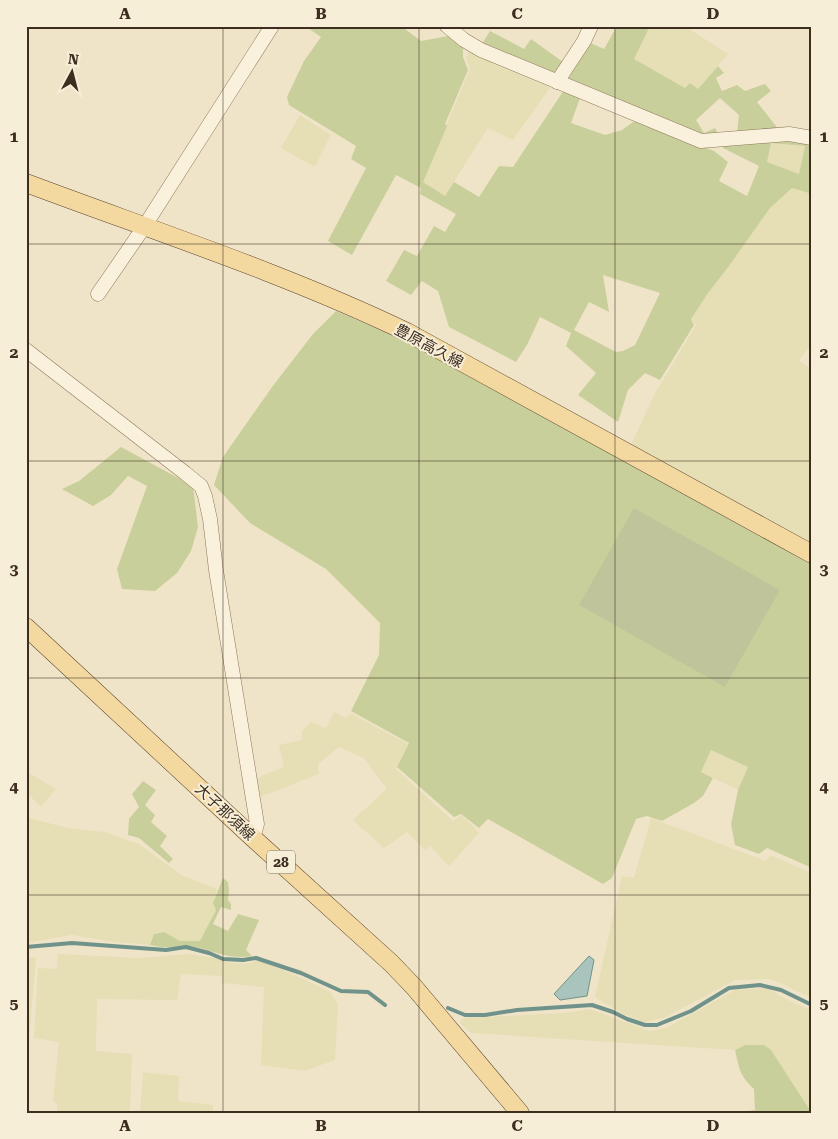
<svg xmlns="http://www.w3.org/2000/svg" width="838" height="1139" font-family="'Roboto Serif','Noto Sans JP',serif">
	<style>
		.farmland { fill: #e6deb5 }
		.green { fill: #c9cf9b; fill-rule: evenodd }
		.cemetery { fill: #bfc49a }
		.water { fill: #a9c4bc; stroke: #6f938a }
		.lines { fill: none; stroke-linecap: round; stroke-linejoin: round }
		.stream { stroke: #6f938a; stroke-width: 4 }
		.minor-casing { stroke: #8d765c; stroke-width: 15 }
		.major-casing { stroke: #5b4430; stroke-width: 19 }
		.minor { stroke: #faf1dc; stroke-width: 14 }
		.major { stroke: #f3d9a0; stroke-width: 18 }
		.grid { fill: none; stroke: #3d2e20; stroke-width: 1; stroke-opacity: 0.55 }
		.labels { text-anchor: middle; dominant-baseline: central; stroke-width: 4; stroke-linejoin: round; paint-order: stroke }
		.shield { fill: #f7eed8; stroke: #756857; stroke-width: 1 }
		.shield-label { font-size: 14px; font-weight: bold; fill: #3d2e20 }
		.street-label { font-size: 15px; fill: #3d2e20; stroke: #f7eed8 }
		.neatline { fill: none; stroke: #3d2e20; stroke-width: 2 }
		.grid-label { font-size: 16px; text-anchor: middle; font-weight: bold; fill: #3d2e20 }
	</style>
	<rect width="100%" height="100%" fill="#f0e4c8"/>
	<g class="farmland">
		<path d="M 650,26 L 685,26 L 728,54 L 698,89 L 685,88 L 633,59 Z"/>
		<path d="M 470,49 L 552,85 L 513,140 L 488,128 L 445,196 L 422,182 L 470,69 L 466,58 Z"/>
		<path d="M 300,115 L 331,135 L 315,167 L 281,148 Z"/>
		<path d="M 771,143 L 805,146 L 799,175 L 767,162 Z"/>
		<path d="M 792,188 L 812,194 L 812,342 L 799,361 L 812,369 L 812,545 L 631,445 L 654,395 L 696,325 L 691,319 L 708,293 L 729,266 L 770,208 Z"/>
		<path d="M 334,712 L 345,718 L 352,714 L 408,744 L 396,769 L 453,821 L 462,815 L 479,833 L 449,866 L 430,846 L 425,850 L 407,832 L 384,848 L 353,820 L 387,789 L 364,758 L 339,747 L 318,764 L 319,774 L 260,797 L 257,778 L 284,767 L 279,745 L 302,740 L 302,731 L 311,722 L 326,728 Z"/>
		<path d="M 711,749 L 748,767 L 738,790 L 701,772 Z"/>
		<path d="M 29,773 L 56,789 L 41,807 L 26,792 Z"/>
		<path d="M 26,817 L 67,828 L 105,832 L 139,844 L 181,875 L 217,889 L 213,903 L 216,910 L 200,941 L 180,941 L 164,932 L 154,934 L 150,945 L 115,942 L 72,935 L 26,943 Z"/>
		<path d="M 651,818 L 765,861 L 770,855 L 812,873 L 812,998 L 771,979 L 735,980 L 664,1018 L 645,1022 L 623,1014 L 595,997 L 622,876 L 634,878 Z"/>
		<path d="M 58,954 L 139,958 L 188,954 L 215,958 L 229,963 L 246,964 L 260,960 L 306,980 L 330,992 L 338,1004 L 335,1060 L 304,1071 L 261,1065 L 264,987 L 222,983 L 222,976 L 181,974 L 177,1000 L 97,999 L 96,1051 L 132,1054 L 130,1113 L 57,1113 L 57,1104 L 53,1101 L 59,1042 L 34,1038 L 38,968 L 57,969 Z"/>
		<path d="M 36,957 L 28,1053 L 26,1053 L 26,958 Z"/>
		<path d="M 766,988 L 796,1004 L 812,1010 L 812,1112 L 771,1050 L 745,1045 L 735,1050 L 471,1033 L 460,1023 L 462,1018 L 565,1013 L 590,1009 L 650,1031 L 668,1027 L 735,990 Z"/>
		<path d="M 143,1072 L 179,1076 L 178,1101 L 213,1105 L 213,1113 L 140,1113 Z"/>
	</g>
	<g class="green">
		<path d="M 305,26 L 401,26 L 421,41 L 448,36 L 463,47 L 463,57 L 468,70 L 445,124 L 447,126 L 423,182 L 445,196 L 454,182 L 479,197 L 499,166 L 513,167 L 564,90 L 580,98 L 571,123 L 605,135 L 622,130 L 633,122 L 642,122 L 714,151 L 728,162 L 719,181 L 747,196 L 759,166 L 723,148 L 723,145 L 776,139 L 812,144 L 812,194 L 792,188 L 770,208 L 729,266 L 708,293 L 691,319 L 694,325 L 660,380 L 645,373 L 628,390 L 618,422 L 578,395 L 596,373 L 566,346 L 571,333 L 540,317 L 528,343 L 516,362 L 449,327 L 438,291 L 422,281 L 411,295 L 386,281 L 404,250 L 417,256 L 434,226 L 445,232 L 456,214 L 420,194 L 421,188 L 396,175 L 352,255 L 328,241 L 366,168 L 351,159 L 356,146 L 289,105 L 287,97 L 304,61 L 321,37 ZM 771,143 L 805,146 L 799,174 L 767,162 ZM 603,275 L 660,293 L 635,345 L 623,351 L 616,352 L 574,330 L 589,302 L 609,312 Z"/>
		<path d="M 617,26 L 650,26 L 634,59 L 685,88 L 690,83 L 698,89 L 718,66 L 724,73 L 716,78 L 722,91 L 737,85 L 745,91 L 765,84 L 771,91 L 757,102 L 776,126 L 775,130 L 737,133 L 739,115 L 720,98 L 696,120 L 704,133 L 715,128 L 719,135 L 702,137 L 568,80 L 588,42 L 604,49 Z"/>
		<path d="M 490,31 L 524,49 L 531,39 L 563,62 L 558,71 L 554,73 L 482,44 Z"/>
		<path d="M 336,311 L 437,354 L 812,564 L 812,868 L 767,848 L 759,854 L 735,845 L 731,824 L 738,790 L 748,767 L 711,750 L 701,772 L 713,778 L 703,796 L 694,803 L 662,821 L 647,816 L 636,819 L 612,878 L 603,884 L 488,819 L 479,828 L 461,814 L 454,817 L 397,767 L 409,743 L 351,711 L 379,655 L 380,623 L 326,569 L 250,523 L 214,485 L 223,457 L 272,387 L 313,334 Z"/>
		<path d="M 121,447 L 193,486 L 198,527 L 191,551 L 177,573 L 155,591 L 122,589 L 117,569 L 147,486 L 128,476 L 111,495 L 93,506 L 62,489 L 79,481 Z"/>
		<path d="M 143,781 L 156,790 L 145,805 L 155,815 L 151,822 L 167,836 L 160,846 L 173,859 L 169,863 L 139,838 L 128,835 L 129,819 L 139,807 L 132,794 Z"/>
		<path d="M 223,878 L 228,882 L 229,891 L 228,900 L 231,904 L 231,910 L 221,907 L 213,924 L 228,931 L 238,914 L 259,920 L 246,950 L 252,956 C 226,960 214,950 190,946 C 186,945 182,947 178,947 C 168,948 159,947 150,945 L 154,934 L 164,932 L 180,941 L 200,941 L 216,910 L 213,903 Z"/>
		<path d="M 745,1045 L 764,1045 L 771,1050 L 812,1113 L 736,1113 L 755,1110 L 754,1089 C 740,1076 739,1069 735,1050 Z"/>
	</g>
	<path class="cemetery" d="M 634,508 L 780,590 L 725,687 L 579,605 Z"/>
	<path class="water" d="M 589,956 L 594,960 L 587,996 L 560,1000 L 554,994 Z"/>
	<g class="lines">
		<g class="stream">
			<path d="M 26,947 L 72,943 L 166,950 L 186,947 L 209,953 L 223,959 L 243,960 L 256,958 L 301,973 L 341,991 L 368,992 L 385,1005"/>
			<path d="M 448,1008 L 465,1015 L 485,1015 L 517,1010 L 592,1005 L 613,1012 L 627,1019 L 645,1025 L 657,1025 L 691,1011 L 729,988 L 760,985 L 781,990 L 812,1005"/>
		</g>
		<g class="minor-casing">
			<g id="minor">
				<path d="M 447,26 L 464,40 L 481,50 L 701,141 L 789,134 L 812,138"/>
				<path d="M 557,82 L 584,41 L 591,26"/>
				<path d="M 98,294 L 144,227 L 272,26"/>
				<path d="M 26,350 L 185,473 L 201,486 L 205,496 L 210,519 L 216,570 L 257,824 L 253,838"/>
			</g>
		</g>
		<g class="major-casing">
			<g id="major">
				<path d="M 26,183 C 154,231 284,273 407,332 L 812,554"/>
				<path d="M 26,627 L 253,838 L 391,963 L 414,987 L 520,1113"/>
			</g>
		</g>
		<use href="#minor" class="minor"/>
		<use href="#major" class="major"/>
	</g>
	<path class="grid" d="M 223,26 L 223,1113M 419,26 L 419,1113M 615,26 L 615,1113M 26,244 L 812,244M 26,461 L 812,461M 26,678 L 812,678M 26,895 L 812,895"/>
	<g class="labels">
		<rect class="shield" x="267" y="850.5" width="28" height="23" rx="4"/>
		<g class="shield-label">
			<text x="281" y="862">28</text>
		</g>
		<g class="street-label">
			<text transform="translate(429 346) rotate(28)">豊原高久線</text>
			<text transform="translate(225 812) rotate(43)">大子那須線</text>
		</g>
	</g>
	<rect width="838" height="1139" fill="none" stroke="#f7eed8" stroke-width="55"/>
	<g transform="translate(72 72) rotate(7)" stroke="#f7eed8" stroke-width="4" paint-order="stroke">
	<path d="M0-4L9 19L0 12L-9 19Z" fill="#3d2e20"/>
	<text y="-8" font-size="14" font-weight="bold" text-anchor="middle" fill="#3d2e20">N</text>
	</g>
	<rect x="28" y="28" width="782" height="1084" class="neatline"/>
	<g class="grid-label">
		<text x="125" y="19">A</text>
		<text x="321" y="19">B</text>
		<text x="517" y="19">C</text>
		<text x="713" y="19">D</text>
		<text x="14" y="142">1</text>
		<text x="824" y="142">1</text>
		<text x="14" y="358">2</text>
		<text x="824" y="358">2</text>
		<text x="14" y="575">3</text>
		<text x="824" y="575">3</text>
		<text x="14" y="792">4</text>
		<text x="824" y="792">4</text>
		<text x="14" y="1009">5</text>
		<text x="824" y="1009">5</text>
		<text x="125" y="1131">A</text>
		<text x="321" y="1131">B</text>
		<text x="517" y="1131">C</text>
		<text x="713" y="1131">D</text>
	</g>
</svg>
